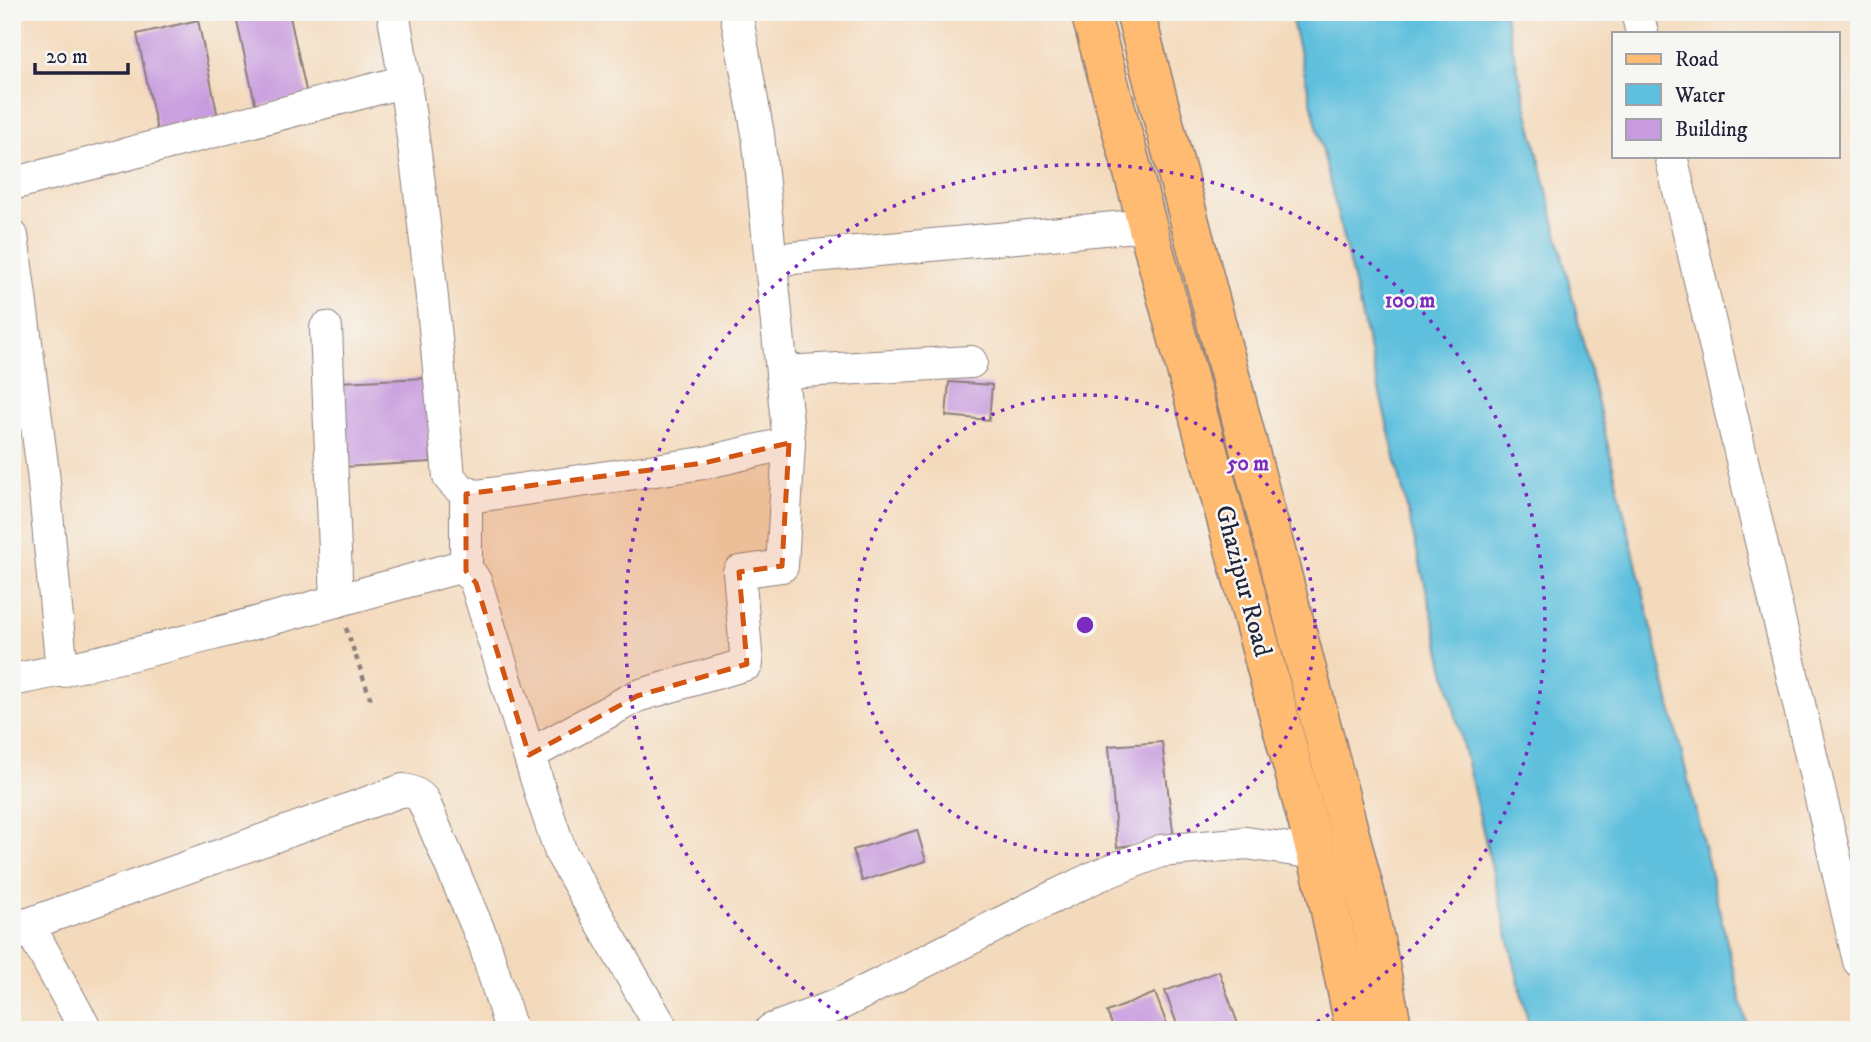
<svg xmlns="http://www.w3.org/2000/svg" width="1871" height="1042" font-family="'IM FELL DW Pica',serif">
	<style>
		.water { fill: #5fc0dd; stroke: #40718c; stroke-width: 2 }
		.building { fill: #c89bde }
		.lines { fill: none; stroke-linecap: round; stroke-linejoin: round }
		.minor-casing { stroke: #8b7e7c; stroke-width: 34 }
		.major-casing { stroke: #8b7e7c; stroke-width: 41 }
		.path { stroke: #8b7e7c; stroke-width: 4.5; stroke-dasharray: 5 5; stroke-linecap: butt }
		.minor { stroke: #fff; stroke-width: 32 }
		.major { stroke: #ffbb71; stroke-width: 38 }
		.marked { fill: #d45411; fill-opacity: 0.2; stroke: #d45411; stroke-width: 5; stroke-dasharray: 14 9; stroke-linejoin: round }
		.ring { fill: none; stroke: #7b2cbf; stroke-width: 3.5; stroke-dasharray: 3.5 7 }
		.labels { text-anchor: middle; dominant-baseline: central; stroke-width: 5; stroke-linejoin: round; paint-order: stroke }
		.street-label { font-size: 26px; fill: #22223b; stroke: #f6f6f2 }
		.centre { fill: #7b2cbf; stroke: #f6f6f2; stroke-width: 3.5 }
		.ring-label { font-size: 21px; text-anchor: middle; font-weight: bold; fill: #7b2cbf; stroke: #f6f6f2; stroke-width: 5; stroke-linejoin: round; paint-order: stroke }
	</style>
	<rect width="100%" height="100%" fill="#f6f6f2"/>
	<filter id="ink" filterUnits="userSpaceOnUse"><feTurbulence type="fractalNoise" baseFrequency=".0143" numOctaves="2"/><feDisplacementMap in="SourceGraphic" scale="14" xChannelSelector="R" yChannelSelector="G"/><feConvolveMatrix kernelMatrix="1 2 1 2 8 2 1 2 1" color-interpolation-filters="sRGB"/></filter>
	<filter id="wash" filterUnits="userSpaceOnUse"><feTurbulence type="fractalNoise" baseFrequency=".00686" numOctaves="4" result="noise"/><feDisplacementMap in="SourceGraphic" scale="28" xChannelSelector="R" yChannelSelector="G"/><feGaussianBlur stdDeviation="1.57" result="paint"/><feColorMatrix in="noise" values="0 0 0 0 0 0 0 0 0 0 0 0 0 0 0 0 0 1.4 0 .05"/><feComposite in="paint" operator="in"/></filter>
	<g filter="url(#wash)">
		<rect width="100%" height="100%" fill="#f4dabc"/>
		<path class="water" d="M 1290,12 L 1504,12 L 1748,1030 L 1530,1030 Z"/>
		<g id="blocks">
			<g class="building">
				<path d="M 239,12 L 289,12 L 307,95 L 256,107 L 235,13 Z"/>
				<path d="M 198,20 L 218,117 L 157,130 L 137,34 Z"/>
				<path d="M 426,378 L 431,462 L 343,467 L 339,382 Z"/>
				<path d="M 949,382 L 992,385 L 989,420 L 946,416 Z"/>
				<path d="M 1162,742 L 1174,839 L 1117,847 L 1109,746 Z"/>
				<path d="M 917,830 L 926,861 L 862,881 L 853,850 Z"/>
				<path d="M 1219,971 L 1240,1030 L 1179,1030 L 1165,991 Z"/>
				<path d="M 1155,993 L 1169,1030 L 1114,1030 L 1107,1012 Z"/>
			</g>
		</g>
	</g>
	<g filter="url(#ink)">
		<use href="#blocks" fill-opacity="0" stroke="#8b7e7c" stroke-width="2"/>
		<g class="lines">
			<g class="minor-casing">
				<g id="minor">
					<path d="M 393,12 C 421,166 435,322 449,477 C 458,488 464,493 477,496 L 704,463 L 789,443"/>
					<path d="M 1637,12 L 1642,33"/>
					<path d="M 1671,156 L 1859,961"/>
					<path d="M 12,184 L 406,81"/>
					<path d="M 12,236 L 43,472 L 62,671"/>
					<path d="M 771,260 L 1147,225"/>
					<path d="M 326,328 L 337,601"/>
					<path d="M 782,372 L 971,362"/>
					<path d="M 466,494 L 466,571"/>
					<path d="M 12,680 C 163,651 311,608 459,567 L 472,576 L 476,583 L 542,797 L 561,853 L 663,1030"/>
					<path d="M 529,755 L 637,696 L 747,664 L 739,572 L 782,566 L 789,443 L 758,134 L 736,12"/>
					<path d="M 28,924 L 86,1030"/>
					<path d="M 12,930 L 403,790 C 411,791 417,793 423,800 L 485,945 L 511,1030"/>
					<path d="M 771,1030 L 838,1005 L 1045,901 L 1097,876 L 1161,851 L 1246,843 L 1316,853"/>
				</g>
			</g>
			<g class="major-casing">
				<g id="major">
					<path d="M 1090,12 L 1326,891 L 1355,1030"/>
					<path d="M 1135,12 L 1366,896 L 1393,1030"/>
				</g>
			</g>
			<path class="path" d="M 346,628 L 372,703"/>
			<use href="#minor" class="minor"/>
			<use href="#major" class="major"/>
		</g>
	</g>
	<path class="marked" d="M 789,443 L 782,566 L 739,572 L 747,664 L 637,696 L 529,755 L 476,583 L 466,571 L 466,494 L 704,463 Z"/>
	<g class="ring">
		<circle cx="1085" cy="625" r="230"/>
		<path d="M866 1029A460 460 0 1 1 1304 1029"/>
	</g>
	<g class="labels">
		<g class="street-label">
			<text transform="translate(1243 581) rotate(75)">Ghazipur Road</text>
		</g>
	</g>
	<circle cx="1085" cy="625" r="10" class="centre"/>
	<g class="ring-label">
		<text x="1410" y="307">100 m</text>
		<text x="1248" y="470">50 m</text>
	</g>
	<rect width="1871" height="1042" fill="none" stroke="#f6f6f2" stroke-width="42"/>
	<rect x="1612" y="32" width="228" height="126" fill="#f6f6f2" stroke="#a1a1a9" stroke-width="2"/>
	<rect x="1626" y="54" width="35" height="10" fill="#ffbb71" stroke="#a1a1a9" stroke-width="2"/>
	<text x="1675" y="66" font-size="21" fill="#22223b">Road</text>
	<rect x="1626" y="84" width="35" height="21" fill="#5fc0dd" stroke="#a1a1a9" stroke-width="2"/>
	<text x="1675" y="102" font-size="21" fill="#22223b">Water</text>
	<rect x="1626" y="119" width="35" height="21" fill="#c89bde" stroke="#a1a1a9" stroke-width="2"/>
	<text x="1675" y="136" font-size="21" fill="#22223b">Building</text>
	<path d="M35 63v10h93v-10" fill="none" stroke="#22223b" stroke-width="3.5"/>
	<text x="46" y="63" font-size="21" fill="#22223b" stroke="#f6f6f2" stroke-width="5" paint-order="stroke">20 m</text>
</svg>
